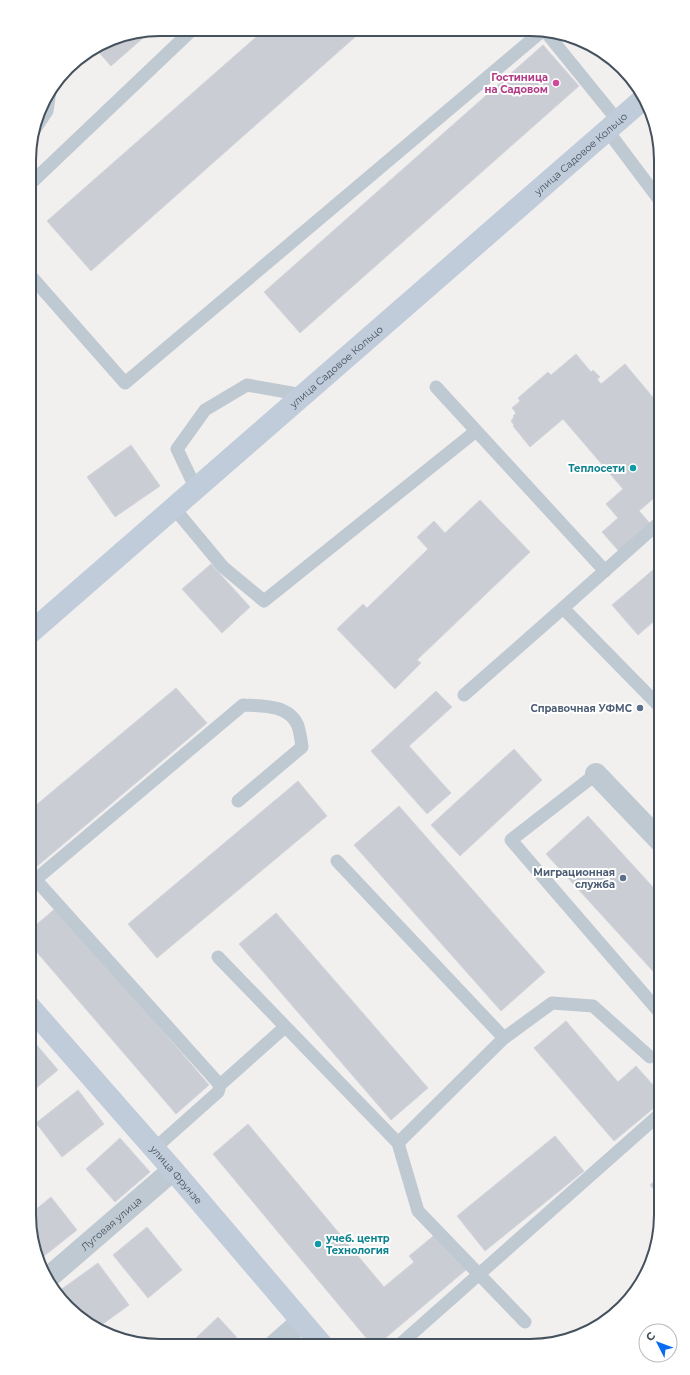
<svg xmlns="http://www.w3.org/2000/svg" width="690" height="1375" font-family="Montserrat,sans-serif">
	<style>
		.building { fill: #caced4; stroke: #d2d5db }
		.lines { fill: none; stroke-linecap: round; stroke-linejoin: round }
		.service { stroke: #bec9d2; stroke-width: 13 }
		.minor { stroke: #bec9d2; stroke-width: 22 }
		.secondary { stroke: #c0ccda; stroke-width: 22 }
		.hotel-dot { fill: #d1479c; stroke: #fff; stroke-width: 1.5 }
		.culture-dot { fill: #0f9aa8; stroke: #fff; stroke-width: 1.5 }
		.service-dot { fill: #5c6f8a; stroke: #fff; stroke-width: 1.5 }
		.labels { text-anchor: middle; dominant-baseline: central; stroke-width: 4; stroke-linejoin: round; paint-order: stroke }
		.hotel-label { font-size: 10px; font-weight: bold; fill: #b23c85; stroke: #fff; text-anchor: end }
		.street-label { font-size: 10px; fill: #45525e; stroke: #fff }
		.culture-label { font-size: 10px; font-weight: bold; fill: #0d838f; stroke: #fff; text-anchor: end }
		.service-label { font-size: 10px; font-weight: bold; fill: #4e5e75; stroke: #fff; text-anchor: end }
		.rim { fill: none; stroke: #45525e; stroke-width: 2 }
	</style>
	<rect width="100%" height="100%" fill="#f2efef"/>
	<g class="building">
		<path d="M 264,30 L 363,30 L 91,271 L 47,221 Z"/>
		<path d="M 151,31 L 111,66 L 95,48 L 110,39 Z"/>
		<path d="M 543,45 L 579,86 L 300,333 L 264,292 Z"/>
		<path d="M 576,354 L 591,372 L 593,370 L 600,377 L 597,379 L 601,384 L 625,364 L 661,407 L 661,492 L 639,511 L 655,529 L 623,556 L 602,532 L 618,518 L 606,504 L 623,489 L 563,419 L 530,447 L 513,426 L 514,425 L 511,421 L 514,417 L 513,416 L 516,413 L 512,408 L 520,401 L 518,398 L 548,372 L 551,375 Z"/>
		<path d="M 131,445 L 160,486 L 115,517 L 87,477 Z"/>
		<path d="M 480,500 L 530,552 L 417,660 L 421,663 L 395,689 L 337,629 L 363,604 L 367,608 L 428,549 L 417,537 L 434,521 L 445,533 Z"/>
		<path d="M 661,563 L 661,615 L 638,635 L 612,605 Z"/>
		<path d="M 211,564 L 250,607 L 222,633 L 182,589 Z"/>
		<path d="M 176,688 L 207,723 L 29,873 L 29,811 Z"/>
		<path d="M 436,691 L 452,707 L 409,746 L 451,793 L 427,814 L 371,751 Z"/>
		<path d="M 514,749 L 542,780 L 460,856 L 431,825 Z"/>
		<path d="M 298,781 L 327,816 L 157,958 L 128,924 Z"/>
		<path d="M 399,806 L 545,972 L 501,1011 L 354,845 Z"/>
		<path d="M 588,816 L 661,896 L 661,980 L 546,854 Z"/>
		<path d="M 57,907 L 209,1085 L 176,1114 L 29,943 L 29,931 Z"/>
		<path d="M 276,913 L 428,1088 L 391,1120 L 239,944 Z"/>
		<path d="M 566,1021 L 618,1082 L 636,1066 L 661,1094 L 661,1102 L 614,1141 L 534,1048 Z"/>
		<path d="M 30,1037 L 58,1070 L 29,1094 L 29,1038 Z"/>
		<path d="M 78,1090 L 104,1124 L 62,1157 L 36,1123 Z"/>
		<path d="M 248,1124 L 384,1287 L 414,1262 L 409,1256 L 437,1233 L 467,1269 L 376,1346 L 373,1346 L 213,1154 Z"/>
		<path d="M 555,1136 L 584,1171 L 485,1251 L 457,1216 Z"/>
		<path d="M 120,1138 L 150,1172 L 115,1202 L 86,1169 Z"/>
		<path d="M 661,1176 L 661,1197 L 650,1185 Z"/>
		<path d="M 51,1197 L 77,1230 L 44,1256 L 34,1243 L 29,1215 Z"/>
		<path d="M 147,1227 L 182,1270 L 148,1298 L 113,1255 Z"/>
		<path d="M 98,1263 L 129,1305 L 96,1329 L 74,1314 L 59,1291 Z"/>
		<path d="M 218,1317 L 240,1341 L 235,1345 L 201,1345 L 195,1339 Z"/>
		<path d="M 569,1332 L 574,1338 L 558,1341 Z"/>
	</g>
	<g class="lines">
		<g class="service">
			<path d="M 545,31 L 618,121"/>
			<path d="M 607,130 L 661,202"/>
			<path d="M 33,132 L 47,111 L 50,91"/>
			<path d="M 30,184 L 193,29"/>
			<path d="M 30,275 L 125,383 L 542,31"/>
			<path d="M 436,387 L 605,571"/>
			<path d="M 196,489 L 177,449 L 205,410 L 247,385 L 303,395"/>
			<path d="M 174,508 L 223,567 L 264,601 L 476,431"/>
			<path d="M 563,608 L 660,707 L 661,706"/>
			<path d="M 464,695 L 563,608 L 661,521"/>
			<path d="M 596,774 L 511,840 L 661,1014"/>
			<path d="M 337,861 L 504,1038"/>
			<path d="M 36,880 L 220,1085"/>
			<path d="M 29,885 L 243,705 C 261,706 289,704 298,726 C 300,732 301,740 302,747 L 238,801"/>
			<path d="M 218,957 L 398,1143 L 418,1211 L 525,1322"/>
			<path d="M 398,1143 L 504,1038 L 552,1003 L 593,1006 L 650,1057"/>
			<path d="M 154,1149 L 218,1092 L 220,1085 L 285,1027"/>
			<path d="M 398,1346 L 661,1113"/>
		</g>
		<g class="minor">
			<path d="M 596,774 L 661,842"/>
			<path id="s1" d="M 49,1277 L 173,1170"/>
			<path d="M 275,1345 L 301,1322"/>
		</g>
		<g class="secondary">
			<path id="s2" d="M 30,633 L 642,100"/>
			<path id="s3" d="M 29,1006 L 173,1170 L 322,1345"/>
		</g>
	</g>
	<circle class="hotel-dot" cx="556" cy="83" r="4"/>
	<g class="culture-dot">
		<circle cx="633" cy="468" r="4"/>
		<circle cx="318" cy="1244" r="4"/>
	</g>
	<g class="service-dot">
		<circle cx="640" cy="708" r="4"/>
		<circle cx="623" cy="878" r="4"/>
	</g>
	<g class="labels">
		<g class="hotel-label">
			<text x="548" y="77">Гостиница<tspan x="548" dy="12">на Садовом</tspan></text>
		</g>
		<g class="street-label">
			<text stroke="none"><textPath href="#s2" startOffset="730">улица Садовое Кольцо</textPath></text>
			<text stroke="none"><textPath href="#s2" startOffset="406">улица Садовое Кольцо</textPath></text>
			<text stroke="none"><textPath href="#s3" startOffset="224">улица Фрунзе</textPath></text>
			<text stroke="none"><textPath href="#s1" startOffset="82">Луговая улица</textPath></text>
		</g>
		<g class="culture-label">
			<text x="625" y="468">Теплосети</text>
			<text x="326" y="1238" text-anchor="start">учеб. центр<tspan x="326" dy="12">Технология</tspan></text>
		</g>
		<g class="service-label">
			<text x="632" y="708">Справочная УФМС</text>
			<text x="615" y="872">Миграционная<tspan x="615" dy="12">служба</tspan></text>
		</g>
	</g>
	<path d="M0 0H690V1375H0ZM160 36H530A124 124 0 0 1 654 160V1215A124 124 0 0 1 530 1339H160A124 124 0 0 1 36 1215V160A124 124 0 0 1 160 36Z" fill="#fff" fill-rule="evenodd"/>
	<path class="rim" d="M160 36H530A124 124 0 0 1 654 160V1215A124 124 0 0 1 530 1339H160A124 124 0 0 1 36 1215V160A124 124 0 0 1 160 36Z"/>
	<g transform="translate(658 1343) rotate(312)"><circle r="19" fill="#ffffff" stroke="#b5babf"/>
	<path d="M0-3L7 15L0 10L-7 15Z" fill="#096bf1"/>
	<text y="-6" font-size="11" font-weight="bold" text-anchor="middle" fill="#45525e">С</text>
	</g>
</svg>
